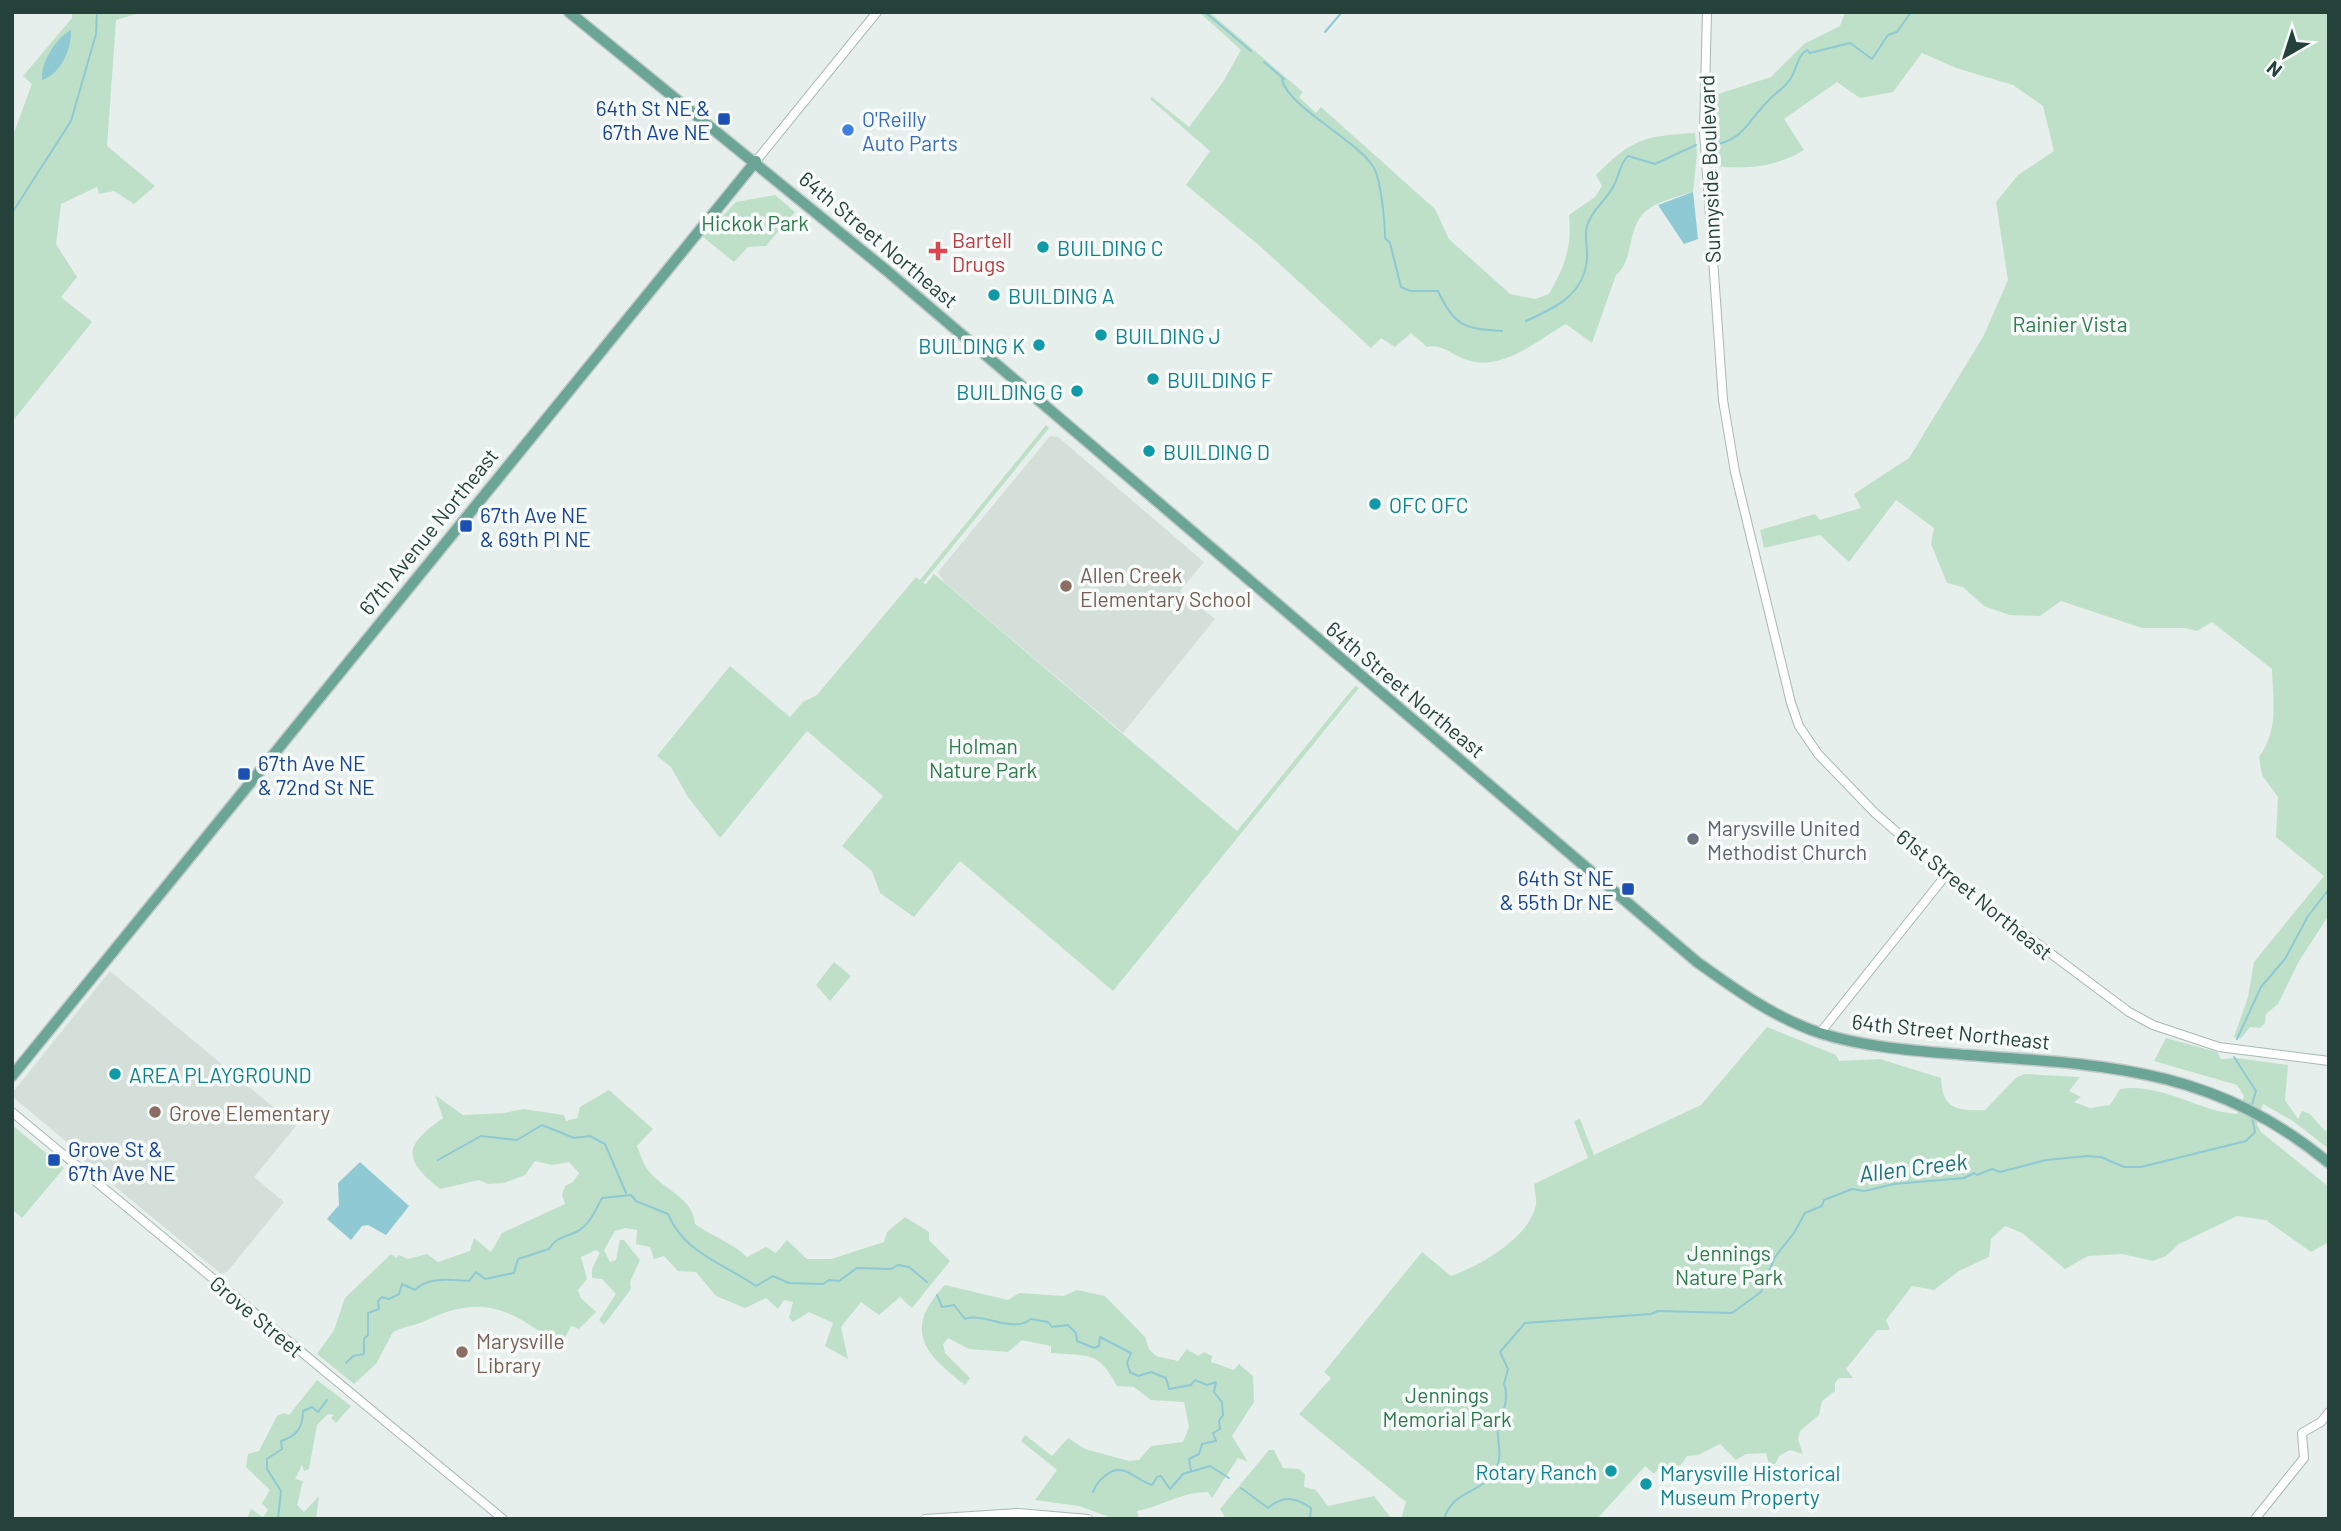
<svg xmlns="http://www.w3.org/2000/svg" width="2341" height="1531" font-family="Barlow,sans-serif">
	<style>
		.built { fill: #d4dfda }
		.green { fill: #bfe0c8 }
		.water { fill: #8ec9d4 }
		.lines { fill: none; stroke-linecap: round; stroke-linejoin: round }
		.stream { stroke: #8ec9d4; stroke-width: 2 }
		.minor-casing { stroke: #a8b8b2; stroke-width: 10 }
		.major-casing { stroke: #c2cac8; stroke-width: 13 }
		.minor { stroke: #fff; stroke-width: 8 }
		.major { stroke: #6aa596; stroke-width: 10 }
		.transit-dot { fill: #1a4fb4; stroke: #f7fbf9; stroke-width: 2.5 }
		.shop-dot { fill: #3f7fe0; stroke: #f7fbf9; stroke-width: 2.5 }
		.culture-dot { fill: #0f9aa8; stroke: #f7fbf9; stroke-width: 2.5 }
		.health-dot { fill: #e0444e; stroke: #f7fbf9; stroke-width: 2.5 }
		.education-dot { fill: #8d6e63; stroke: #f7fbf9; stroke-width: 2.5 }
		.worship-dot { fill: #6b7280; stroke: #f7fbf9; stroke-width: 2.5 }
		.labels { text-anchor: middle; dominant-baseline: central; stroke-width: 7; stroke-linejoin: round; paint-order: stroke }
		.transit-label { font-size: 21px; fill: #164399; stroke: #f7fbf9; text-anchor: start }
		.shop-label { font-size: 21px; fill: #366cbe; stroke: #f7fbf9; text-anchor: start }
		.street-label { font-size: 21px; fill: #24423a; stroke: #f7fbf9 }
		.park-label { font-size: 21px; fill: #2d7a4b; stroke: #f7fbf9 }
		.health-label { font-size: 21px; fill: #be3a42; stroke: #f7fbf9; text-anchor: start }
		.culture-label { font-size: 21px; fill: #0d838f; stroke: #f7fbf9; text-anchor: start }
		.education-label { font-size: 21px; fill: #785e54; stroke: #f7fbf9; text-anchor: start }
		.worship-label { font-size: 21px; fill: #5b616d; stroke: #f7fbf9; text-anchor: start }
		.water-label { font-size: 23px; font-style: italic; fill: #1c6f80; stroke: #f7fbf9 }
	</style>
	<rect width="100%" height="100%" fill="#e6efeb"/>
	<g class="built">
		<path d="M 1050,436 L 1058,437 L 1204,562 L 1180,591 L 1215,619 L 1123,733 L 944,582 L 938,572 Z"/>
		<path d="M 110,971 L 296,1126 L 254,1177 L 284,1202 L 227,1272 L 221,1274 L 66,1146 L 68,1143 L 15,1099 L 13,1092 Z"/>
	</g>
	<g class="green">
		<path d="M 72,12 L 143,12 L 116,20 L 107,146 L 155,186 L 134,204 L 114,191 L 99,194 L 97,187 L 61,204 L 56,244 L 77,277 L 61,297 L 92,322 L 12,422 L 12,138 L 32,84 L 23,76 L 72,18 Z"/>
		<path d="M 1199,12 L 1209,12 L 1303,92 L 1299,97 L 1316,113 L 1321,107 L 1435,209 L 1449,239 L 1510,294 L 1535,299 L 1549,294 C 1565,266 1572,247 1569,215 L 1595,197 L 1602,186 L 1596,175 C 1633,138 1645,136 1695,133 L 1697,154 L 1693,192 C 1680,196 1662,200 1650,208 C 1625,224 1636,259 1616,275 L 1592,343 L 1566,324 C 1537,340 1503,372 1467,360 C 1454,356 1441,343 1427,347 L 1411,333 L 1395,347 L 1381,338 L 1371,348 L 1261,247 L 1186,185 L 1210,151 L 1150,99 L 1152,97 L 1189,127 L 1223,82 L 1241,50 Z"/>
		<path d="M 1845,12 L 2329,12 L 2329,915 L 2299,961 L 2278,1004 L 2266,1014 L 2265,1023 L 2260,1028 L 2250,1027 L 2241,1038 L 2234,1037 L 2248,997 L 2254,962 L 2324,876 L 2276,837 L 2278,797 L 2262,775 L 2259,757 C 2279,729 2273,702 2272,669 L 2212,622 L 2197,631 L 2185,628 L 2142,628 L 2061,601 L 2040,616 L 2009,615 L 1984,606 L 1963,587 L 1947,583 L 1931,544 L 1934,528 L 1896,500 L 1849,562 L 1820,535 L 1764,548 L 1760,530 L 1815,514 L 1820,520 L 1861,508 L 1854,494 L 1909,458 L 1983,337 L 2008,280 L 1996,202 L 2018,175 L 2054,151 L 2043,106 L 2013,85 L 1956,68 L 1922,53 L 1893,92 L 1860,98 L 1837,82 L 1784,119 L 1804,150 C 1774,168 1747,169 1713,166 L 1715,95 L 1771,77 L 1804,44 L 1840,26 Z"/>
		<path d="M 775,195 L 795,212 L 766,246 L 748,247 L 734,262 L 703,237 L 736,202 Z"/>
		<path d="M 1046,425 L 1049,428 L 923,583 L 926,584 L 934,574 L 1237,831 L 1355,686 L 1359,688 L 1113,991 L 960,861 L 914,917 L 880,893 L 872,871 L 842,846 L 883,796 L 807,731 L 720,838 L 688,797 L 671,767 L 657,756 L 730,666 L 790,717 L 803,702 L 817,695 L 916,577 L 920,580 Z"/>
		<path d="M 834,962 L 851,976 L 830,1001 L 816,985 Z"/>
		<path d="M 1767,1027 L 1836,1055 L 1839,1061 L 1880,1059 L 1941,1078 C 1942,1109 1957,1111 1985,1110 L 2017,1077 L 2025,1074 L 2080,1077 L 2069,1091 L 2081,1097 L 2074,1102 L 2090,1108 L 2110,1105 L 2120,1089 C 2160,1082 2198,1111 2237,1114 L 2244,1096 L 2237,1085 L 2154,1061 L 2166,1038 L 2217,1052 L 2221,1059 L 2237,1058 L 2288,1065 L 2285,1100 L 2298,1119 L 2302,1111 L 2310,1114 L 2325,1131 L 2329,1129 L 2329,1149 L 2293,1121 L 2263,1104 L 2257,1124 L 2261,1132 L 2329,1187 L 2329,1242 L 2311,1252 L 2266,1220 L 2237,1216 L 2179,1244 L 2166,1256 L 2153,1261 L 2122,1254 L 2088,1256 L 2065,1269 L 2022,1233 L 2005,1226 L 1991,1239 L 1989,1257 L 1959,1271 L 1934,1290 L 1912,1286 L 1886,1320 L 1890,1330 L 1877,1330 L 1846,1369 L 1853,1378 L 1839,1378 L 1835,1383 L 1835,1391 L 1822,1401 L 1819,1415 L 1800,1431 L 1798,1439 L 1803,1454 L 1790,1450 L 1779,1456 L 1775,1464 L 1769,1464 L 1766,1453 L 1746,1454 L 1736,1460 L 1720,1444 L 1698,1455 L 1687,1456 L 1681,1465 L 1661,1467 L 1662,1472 L 1658,1469 L 1654,1474 L 1645,1466 L 1597,1519 L 1401,1519 L 1406,1502 L 1299,1414 L 1331,1378 L 1324,1372 L 1422,1252 L 1451,1276 C 1480,1266 1529,1238 1536,1205 C 1537,1199 1534,1190 1534,1184 L 1588,1158 L 1574,1121 L 1580,1119 L 1594,1155 L 1701,1105 Z"/>
		<path d="M 609,1090 L 653,1129 L 637,1146 C 640,1153 642,1161 646,1167 C 659,1189 693,1195 695,1224 C 712,1236 734,1244 747,1257 L 766,1247 L 776,1253 L 787,1240 L 807,1259 L 831,1259 L 884,1242 L 887,1232 L 905,1217 L 929,1232 L 929,1240 L 950,1261 L 912,1308 L 900,1297 L 879,1315 L 861,1302 L 841,1327 L 848,1359 L 825,1346 L 833,1323 L 809,1312 L 793,1322 L 789,1318 L 793,1302 L 784,1300 L 778,1309 L 766,1298 L 745,1308 L 716,1296 L 696,1272 L 678,1271 L 664,1256 L 654,1259 L 650,1247 L 636,1244 L 637,1230 L 625,1228 L 615,1231 L 604,1250 L 610,1262 L 616,1260 L 620,1240 L 624,1240 L 640,1260 L 630,1282 L 631,1289 L 604,1325 L 599,1320 L 616,1294 L 602,1279 L 592,1278 L 592,1269 L 600,1253 L 596,1250 L 581,1257 L 587,1279 L 578,1290 L 581,1298 L 596,1312 L 579,1329 L 571,1326 L 560,1347 C 514,1311 485,1293 429,1319 C 418,1325 405,1326 393,1332 L 376,1364 L 354,1384 L 317,1354 L 334,1330 L 345,1298 L 391,1254 L 396,1258 L 399,1255 L 408,1259 L 427,1254 L 438,1262 L 470,1251 L 474,1238 L 491,1252 L 502,1233 L 565,1204 L 562,1195 L 565,1186 L 573,1182 L 579,1173 L 569,1162 L 552,1165 L 535,1161 L 525,1175 L 504,1183 L 488,1184 L 479,1180 L 440,1189 C 401,1158 405,1145 443,1118 L 435,1095 L 463,1115 L 504,1113 L 523,1109 L 564,1115 L 566,1121 L 577,1118 L 580,1107 Z"/>
		<path d="M 12,1125 L 64,1168 L 22,1218 L 12,1209 Z"/>
		<path d="M 945,1285 L 1008,1300 L 1019,1293 L 1064,1296 L 1077,1290 L 1105,1296 L 1145,1337 L 1149,1349 L 1156,1356 L 1178,1361 L 1187,1349 L 1198,1356 L 1204,1352 L 1212,1356 L 1211,1362 L 1234,1370 L 1239,1364 L 1253,1376 L 1254,1402 L 1232,1436 L 1248,1462 L 1238,1458 L 1212,1498 L 1208,1492 C 1182,1492 1162,1506 1137,1511 L 1139,1519 L 1115,1519 L 1079,1506 L 1035,1500 L 1057,1470 L 1021,1441 L 1025,1435 L 1052,1456 L 1068,1438 L 1085,1449 L 1129,1461 L 1139,1460 L 1151,1446 L 1183,1442 L 1189,1427 L 1184,1402 L 1151,1400 L 1134,1387 L 1117,1386 C 1097,1349 1089,1357 1051,1353 L 1051,1346 L 1022,1340 L 1008,1352 L 969,1349 L 948,1338 L 943,1344 L 945,1353 L 970,1378 L 965,1385 C 923,1353 903,1329 945,1285 Z"/>
		<path d="M 317,1380 L 351,1406 L 336,1423 L 331,1418 L 334,1415 L 328,1414 L 317,1425 L 309,1469 L 304,1471 L 302,1465 L 295,1479 L 303,1481 L 297,1505 L 304,1512 L 319,1496 L 316,1519 L 247,1519 L 251,1509 L 263,1517 L 268,1510 L 262,1503 L 270,1490 L 246,1467 L 248,1454 L 259,1451 L 277,1416 L 284,1413 L 289,1415 Z"/>
		<path d="M 1269,1450 L 1274,1450 L 1283,1468 L 1299,1469 L 1305,1474 L 1304,1487 L 1316,1490 L 1328,1506 L 1374,1496 L 1392,1519 L 1226,1519 L 1220,1509 Z"/>
	</g>
	<g class="water">
		<path d="M 71,30 C 72,48 61,74 42,80 C 40,63 56,38 71,30 Z"/>
		<path d="M 1693,192 L 1698,239 L 1684,244 L 1658,205 Z"/>
		<path d="M 360,1162 L 409,1206 L 386,1235 L 368,1225 L 362,1226 L 351,1240 L 327,1219 L 339,1205 L 338,1183 Z"/>
	</g>
	<g class="lines">
		<g class="stream">
			<path d="M 1205,12 L 1251,51"/>
			<path d="M 1325,32 L 1342,12"/>
			<path d="M 1264,62 L 1284,79"/>
			<path d="M 1282,79 C 1287,107 1359,141 1374,168 C 1381,181 1385,222 1385,238 L 1390,243 L 1401,287 L 1410,291 L 1438,291 C 1454,326 1465,329 1502,331"/>
			<path d="M 1712,145 C 1743,141 1748,121 1767,102 C 1775,93 1784,89 1791,78 C 1797,68 1797,56 1807,50 L 1810,53 L 1850,43 L 1872,59 L 1888,35 L 1897,32 L 1911,12"/>
			<path d="M 12,213 L 71,121 L 96,34 L 97,12"/>
			<path d="M 1526,321 C 1555,308 1584,295 1587,259 C 1588,249 1584,236 1587,226 C 1592,209 1607,200 1614,185 C 1620,174 1619,165 1628,156 L 1655,164 L 1696,145"/>
			<path d="M 2237,1039 L 2261,987 L 2285,959 L 2308,916 L 2329,889"/>
			<path d="M 2234,1057 L 2256,1091 L 2251,1108"/>
			<path d="M 438,1160 L 481,1136 L 517,1140 L 542,1125 L 574,1138 L 590,1136 L 605,1144 L 626,1193"/>
			<path d="M 937,1295 L 942,1307 L 954,1305 L 965,1319 C 984,1312 1013,1334 1031,1319 L 1048,1322 L 1052,1327 L 1068,1325 L 1076,1333 L 1077,1341 L 1094,1348 L 1099,1346 L 1100,1337 L 1131,1353 L 1127,1363 L 1130,1372 L 1138,1376 L 1151,1372 L 1166,1378 L 1169,1389 L 1191,1385 L 1195,1380 L 1207,1385 L 1216,1382 L 1214,1392 L 1222,1402 L 1223,1415 L 1219,1421 L 1220,1429 L 1213,1433 L 1216,1441 L 1202,1444 L 1199,1454 L 1189,1459 L 1191,1471"/>
			<path d="M 346,1363 L 353,1356 L 364,1354 L 364,1339 L 368,1335 L 368,1313 L 379,1309 L 378,1301 L 382,1297 L 389,1299 L 399,1294 L 402,1284 L 415,1290 C 428,1276 452,1280 469,1281 L 476,1272 L 485,1279 L 514,1273 L 518,1259 L 549,1249 C 557,1236 565,1238 578,1231 C 590,1224 596,1209 602,1198 L 631,1195 L 636,1201 L 668,1214 C 684,1253 724,1264 756,1286 L 773,1276 L 789,1283 L 823,1284 L 829,1280 L 839,1281 L 857,1268 L 891,1269 L 898,1265 L 909,1267 L 927,1282"/>
			<path d="M 1241,1488 L 1268,1508 C 1283,1495 1295,1497 1311,1508 L 1310,1519"/>
			<path d="M 1093,1492 C 1096,1484 1099,1481 1106,1475 C 1123,1461 1135,1480 1152,1485 L 1157,1477 L 1161,1476 L 1170,1489 L 1183,1474 L 1210,1466 L 1229,1478"/>
			<path d="M 278,1519 L 281,1491 L 267,1469 L 267,1459 L 282,1449 L 281,1441 C 297,1436 303,1427 303,1411 L 312,1407 L 318,1412 L 327,1400"/>
			<path d="M 1444,1519 C 1453,1488 1486,1494 1497,1467 C 1503,1453 1496,1439 1498,1424 C 1504,1414 1509,1395 1504,1384 L 1508,1369 L 1500,1352 L 1525,1323 L 1651,1314 L 1658,1311 L 1732,1313 L 1761,1292 L 1775,1257 L 1794,1233 L 1805,1213 L 1822,1206 L 1824,1200 L 1852,1189 L 1865,1191 L 1894,1184 L 1964,1178 L 1974,1173 L 1977,1175 L 1992,1169 L 2000,1172 L 2046,1160 L 2087,1156 L 2101,1157 L 2124,1167 L 2141,1167 L 2246,1141 L 2255,1132 L 2252,1117"/>
		</g>
		<g class="minor-casing">
			<g id="minor">
				<path d="M 1707,12 L 1704,132 L 1723,400 L 1735,472 L 1791,703 L 1799,726 L 1818,754 L 1875,813 L 1946,875 L 2129,1012 L 2153,1025 L 2219,1047 L 2329,1061"/>
				<path d="M 756,161 L 877,12"/>
				<path d="M 1820,1033 L 1946,875"/>
				<path d="M 12,1112 L 503,1519"/>
				<path d="M 925,1519 L 1018,1513 L 1088,1519"/>
				<path d="M 2255,1519 L 2304,1458 L 2302,1433 L 2321,1422 L 2329,1412"/>
			</g>
		</g>
		<g class="major-casing">
			<g id="major">
				<path d="M 569,12 L 886,270 L 1697,962 C 1736,990 1775,1018 1820,1033 C 1867,1048 1919,1051 1967,1055 C 2108,1065 2214,1068 2329,1163"/>
				<path d="M 12,1076 L 756,161"/>
			</g>
		</g>
		<use href="#minor" class="minor"/>
		<use href="#major" class="major"/>
	</g>
	<g class="transit-dot">
		<rect x="717" y="112" width="14" height="14" rx="3.5"/>
		<rect x="459" y="519" width="14" height="14" rx="3.5"/>
		<rect x="237" y="767" width="14" height="14" rx="3.5"/>
		<rect x="1621" y="882" width="14" height="14" rx="3.5"/>
		<rect x="47" y="1153" width="14" height="14" rx="3.5"/>
	</g>
	<circle class="shop-dot" cx="848" cy="130" r="7"/>
	<g class="culture-dot">
		<circle cx="1043" cy="247" r="7"/>
		<circle cx="994" cy="295" r="7"/>
		<circle cx="1101" cy="335" r="7"/>
		<circle cx="1039" cy="345" r="7"/>
		<circle cx="1153" cy="379" r="7"/>
		<circle cx="1077" cy="391" r="7"/>
		<circle cx="1149" cy="451" r="7"/>
		<circle cx="1375" cy="504" r="7"/>
		<circle cx="115" cy="1074" r="7"/>
		<circle cx="1611" cy="1471" r="7"/>
		<circle cx="1646" cy="1484" r="7"/>
	</g>
	<path class="health-dot" d="M934.5 240.5h7v7h7v7h-7v7h-7v-7h-7v-7h7z"/>
	<g class="education-dot">
		<circle cx="1066" cy="586" r="7"/>
		<circle cx="155" cy="1112" r="7"/>
		<circle cx="462" cy="1352" r="7"/>
	</g>
	<circle class="worship-dot" cx="1693" cy="839" r="7"/>
	<g class="labels">
		<g class="transit-label">
			<text x="710" y="107" text-anchor="end">64th St NE &amp;<tspan x="710" dy="24">67th Ave NE</tspan></text>
			<text x="480" y="514">67th Ave NE<tspan x="480" dy="24">&amp; 69th Pl NE</tspan></text>
			<text x="258" y="762">67th Ave NE<tspan x="258" dy="24">&amp; 72nd St NE</tspan></text>
			<text x="1614" y="877" text-anchor="end">64th St NE<tspan x="1614" dy="24">&amp; 55th Dr NE</tspan></text>
			<text x="68" y="1148">Grove St &amp;<tspan x="68" dy="24">67th Ave NE</tspan></text>
		</g>
		<g class="shop-label">
			<text x="862" y="118">O'Reilly<tspan x="862" dy="24">Auto Parts</tspan></text>
		</g>
		<g class="street-label">
			<text transform="translate(1709 169) rotate(-92)">Sunnyside Boulevard</text>
			<text transform="translate(879 239) rotate(40)">64th Street Northeast</text>
			<text transform="translate(428 531) rotate(-51)">67th Avenue Northeast</text>
			<text transform="translate(1406 689) rotate(40)">64th Street Northeast</text>
			<text transform="translate(1975 894) rotate(39)">61st Street Northeast</text>
			<text transform="translate(1951 1031) rotate(6)">64th Street Northeast</text>
			<text transform="translate(257 1316) rotate(40)">Grove Street</text>
		</g>
		<g class="park-label">
			<text x="755" y="222">Hickok Park</text>
			<text x="2070" y="323">Rainier Vista</text>
			<text x="983" y="745">Holman<tspan x="983" dy="24">Nature Park</tspan></text>
			<text x="1729" y="1252">Jennings<tspan x="1729" dy="24">Nature Park</tspan></text>
			<text x="1447" y="1394">Jennings<tspan x="1447" dy="24">Memorial Park</tspan></text>
		</g>
		<g class="health-label">
			<text x="952" y="239">Bartell<tspan x="952" dy="24">Drugs</tspan></text>
		</g>
		<g class="culture-label">
			<text x="1057" y="247">BUILDING C</text>
			<text x="1008" y="295">BUILDING A</text>
			<text x="1115" y="335">BUILDING J</text>
			<text x="1025" y="345" text-anchor="end">BUILDING K</text>
			<text x="1167" y="379">BUILDING F</text>
			<text x="1063" y="391" text-anchor="end">BUILDING G</text>
			<text x="1163" y="451">BUILDING D</text>
			<text x="1389" y="504">OFC OFC</text>
			<text x="129" y="1074">AREA PLAYGROUND</text>
			<text x="1597" y="1471" text-anchor="end">Rotary Ranch</text>
			<text x="1660" y="1472">Marysville Historical<tspan x="1660" dy="24">Museum Property</tspan></text>
		</g>
		<g class="education-label">
			<text x="1080" y="574">Allen Creek<tspan x="1080" dy="24">Elementary School</tspan></text>
			<text x="169" y="1112">Grove Elementary</text>
			<text x="476" y="1340">Marysville<tspan x="476" dy="24">Library</tspan></text>
		</g>
		<g class="worship-label">
			<text x="1707" y="827">Marysville United<tspan x="1707" dy="24">Methodist Church</tspan></text>
		</g>
		<g class="water-label">
			<text transform="translate(1913 1167) rotate(-7)">Allen Creek</text>
		</g>
	</g>
	<rect width="2341" height="1531" fill="none" stroke="#24423a" stroke-width="28"/>
	<g transform="translate(2285 56) rotate(219)" stroke="#f7fbf9" stroke-width="5" paint-order="stroke">
	<path d="M0-5L12 26L0 18L-12 26Z" fill="#24423a"/>
	<text y="-10" font-size="19" font-weight="bold" text-anchor="middle" fill="#24423a">N</text>
	</g>
</svg>
